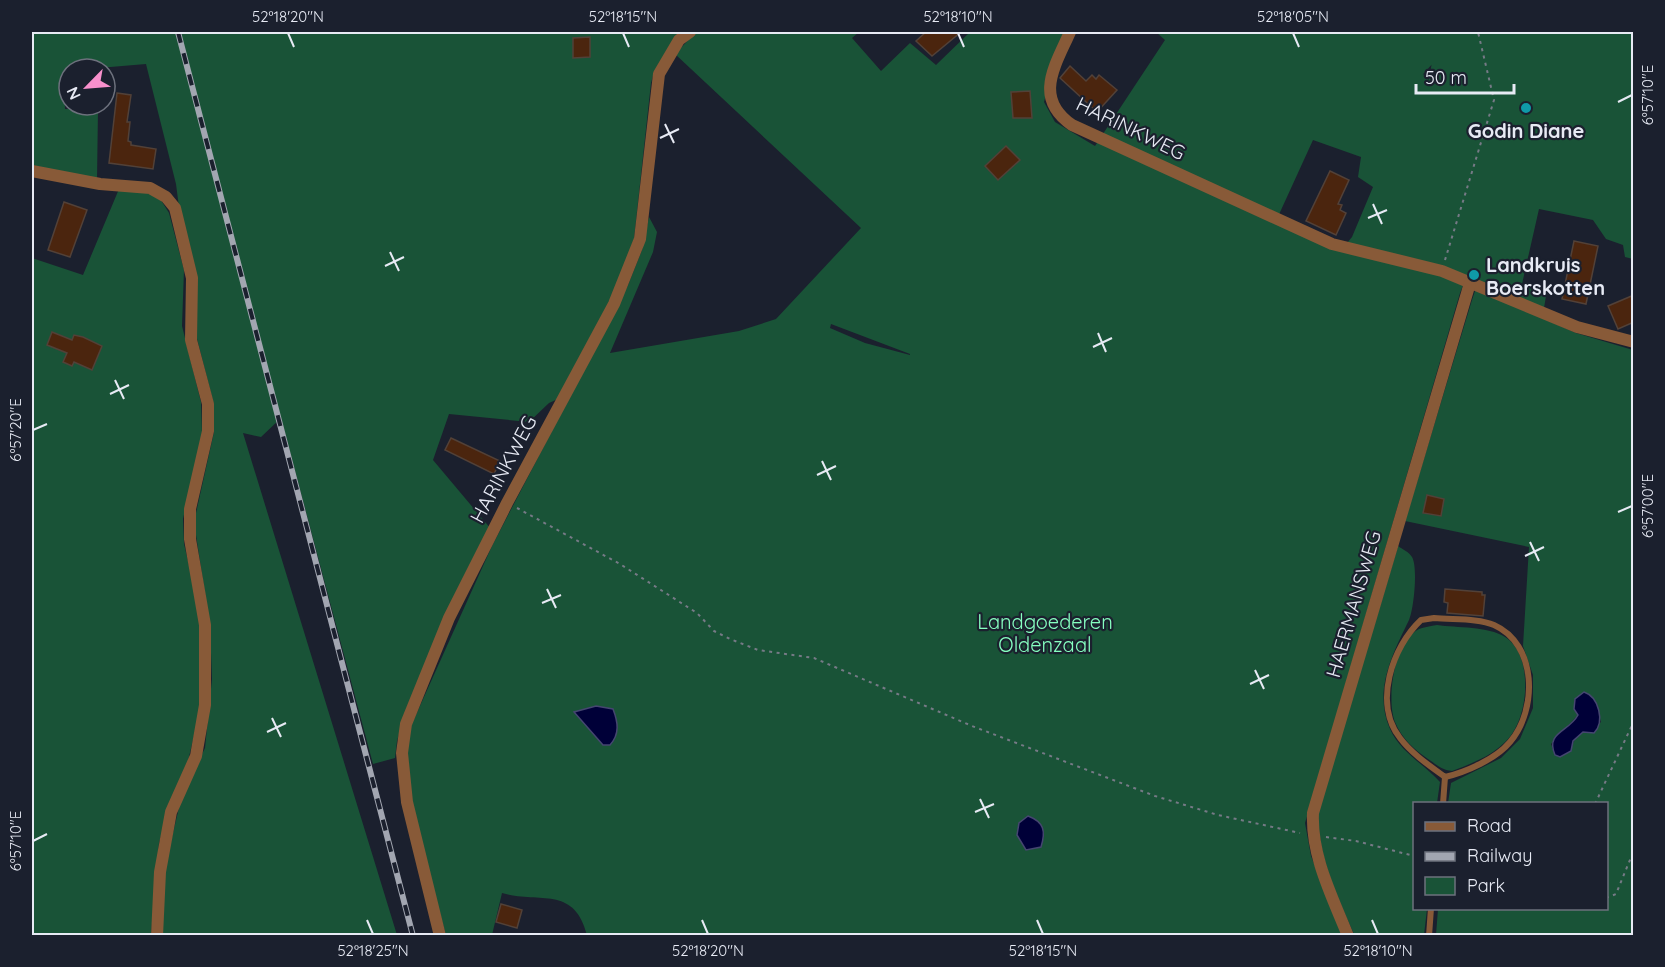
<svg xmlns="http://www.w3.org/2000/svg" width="1665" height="967" font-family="Quicksand,sans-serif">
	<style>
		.green { fill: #195337; fill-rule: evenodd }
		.water { fill: #000038; stroke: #454670; stroke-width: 1.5 }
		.building { fill: #4b250e; stroke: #524138; stroke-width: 1.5 }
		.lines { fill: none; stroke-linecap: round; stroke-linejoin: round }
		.path { stroke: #767a86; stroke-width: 2; stroke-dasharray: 3 4.5; stroke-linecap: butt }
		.service { stroke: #885a38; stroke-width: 6 }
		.minor { stroke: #885a38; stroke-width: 12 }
		.rail-casing { stroke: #a2a6b1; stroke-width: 6 }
		.rail { stroke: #1b202e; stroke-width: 4; stroke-dasharray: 11; stroke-linecap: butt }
		.ticks { fill: none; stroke: #e7eaf4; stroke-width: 2 }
		.culture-dot { fill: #0f9aa8; stroke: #1b202e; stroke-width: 2 }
		.labels { text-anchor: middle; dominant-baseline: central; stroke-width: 4.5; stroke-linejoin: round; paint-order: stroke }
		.street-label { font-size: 20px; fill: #e7eaf4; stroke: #1b202e }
		.poi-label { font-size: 20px; font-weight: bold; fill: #e7eaf4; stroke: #1b202e }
		.park-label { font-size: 20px; fill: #86ffc0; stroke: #1b202e }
		.neatline { fill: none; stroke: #e7eaf4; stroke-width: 2 }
		.ticks-label { font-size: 15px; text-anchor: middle; fill: #e7eaf4 }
	</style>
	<rect width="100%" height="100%" fill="#1b202e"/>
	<g class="green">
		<path d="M 32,32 L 682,32 L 654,72 L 651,83 L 634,239 L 613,296 L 560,398 L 549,403 L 529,422 L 449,414 L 433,460 L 491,529 L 407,707 L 397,741 L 395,758 L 373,764 L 281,418 L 261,437 L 243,433 L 397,935 L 162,935 L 163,875 L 182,795 L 205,748 L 212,679 L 210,626 L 194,522 L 214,432 L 214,405 L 195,331 L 176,184 L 146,64 L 63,71 L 65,109 L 98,109 L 97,180 L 32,165 Z"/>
		<path d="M 696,32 L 859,32 L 852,38 L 881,71 L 910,43 L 936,65 L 970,32 L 1068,32 L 1052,71 L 1044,102 L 1055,122 L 1095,146 L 1165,40 L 1156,32 L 1633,32 L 1633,259 L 1625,257 L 1623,245 L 1606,239 L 1593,220 L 1539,209 L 1522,284 L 1546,296 L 1544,308 L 1466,278 L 1460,293 L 1305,823 L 1311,856 L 1343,935 L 587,935 C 574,885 540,904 502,893 L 492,935 L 446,935 C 430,873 397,791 410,728 L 492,546 L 628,285 L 642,250 L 649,217 L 657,232 L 653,252 L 610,353 L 739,331 L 776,319 L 861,228 L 675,54 ZM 1313,140 L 1361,157 L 1358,177 L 1373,187 L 1352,237 L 1347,243 L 1276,221 ZM 831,324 L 910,354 L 910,355 L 865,343 L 830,328 Z"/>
		<path d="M 119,189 L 140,191 L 159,197 L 169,213 L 184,270 L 182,326 L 201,402 L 202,433 L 183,519 L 184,544 L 198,603 L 201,634 L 202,702 L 188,761 L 165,821 L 159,843 L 151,935 L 32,936 L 32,258 L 83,275 Z"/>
		<path d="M 1479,290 L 1576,333 L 1633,350 L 1633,935 L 1436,935 L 1438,909 L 1606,908 L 1606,804 L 1448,803 L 1451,783 L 1501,758 L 1520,739 L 1533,708 L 1533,675 L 1523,646 L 1529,547 L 1405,521 L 1472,300 L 1475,291 ZM 1595,701 L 1601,722 L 1588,733 L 1583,731 C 1575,737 1573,742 1571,751 L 1560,757 L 1555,755 L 1551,744 L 1578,715 Z"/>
		<path d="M 1398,546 C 1402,549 1409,552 1412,557 C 1418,567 1414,609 1409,620 C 1393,653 1373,691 1390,729 C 1400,752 1424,764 1440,782 L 1437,803 L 1414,804 L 1414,908 L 1427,909 L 1424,935 L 1355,936 C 1337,896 1318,857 1318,813 Z"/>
		<path d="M 1437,625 C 1457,628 1488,626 1505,637 C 1534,655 1529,716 1508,739 C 1494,755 1473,763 1452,771 C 1442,770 1437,765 1428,759 C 1414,749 1402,739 1395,722 C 1386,699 1394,641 1419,629 C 1424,627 1431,626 1437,625 Z"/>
	</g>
	<g class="water">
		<path d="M 1584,692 C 1599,697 1605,722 1594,733 L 1583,732 L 1573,741 L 1571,751 L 1560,757 L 1555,755 C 1545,732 1569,732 1578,715 L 1574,709 L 1575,699 Z"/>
		<path d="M 596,706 L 613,709 C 618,722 620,734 610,745 L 603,745 L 574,712 Z"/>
		<path d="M 1028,816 C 1044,822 1046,831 1041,847 L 1026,850 L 1017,835 L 1019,823 Z"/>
	</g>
	<g class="building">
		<path d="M 926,32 L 961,32 L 932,56 L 916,41 Z"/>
		<path d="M 590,37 L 590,57 L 573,58 L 573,38 Z"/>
		<path d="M 1070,66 L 1086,81 L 1092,75 L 1096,79 L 1099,75 L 1117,90 L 1097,112 L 1060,78 Z"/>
		<path d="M 1030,91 L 1032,118 L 1013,118 L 1011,92 Z"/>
		<path d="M 117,93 L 131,95 L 127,122 L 130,122 L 128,141 L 131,142 L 131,145 L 156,149 L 153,169 L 109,163 Z"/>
		<path d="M 1006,146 L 1020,160 L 998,180 L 985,166 Z"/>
		<path d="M 1330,171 L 1349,180 L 1338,204 L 1342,205 L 1340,210 L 1346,213 L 1336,235 L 1306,221 Z"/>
		<path d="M 64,202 L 87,210 L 70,257 L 48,250 Z"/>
		<path d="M 1574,241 L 1598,246 L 1586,304 L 1562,299 Z"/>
		<path d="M 1634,295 L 1634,322 L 1618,329 L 1608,306 Z"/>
		<path d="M 52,332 L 72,340 L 74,335 L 83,337 L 102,346 L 92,370 L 74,362 L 72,366 L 63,362 L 67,353 L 47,345 Z"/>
		<path d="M 451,438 L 500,461 L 494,474 L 445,450 Z"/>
		<path d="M 1427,495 L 1444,499 L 1441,516 L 1423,513 Z"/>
		<path d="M 1445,589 L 1482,592 L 1482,595 L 1485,595 L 1483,616 L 1447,613 L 1448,603 L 1444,602 Z"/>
		<path d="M 501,904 L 522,910 L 517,928 L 496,922 Z"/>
	</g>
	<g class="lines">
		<g class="path">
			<path d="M 1445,260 L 1494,100 L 1478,32"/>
			<path d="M 517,508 L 620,564 L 697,613 L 714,631 L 730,639 L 758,650 L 814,658 L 972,726 L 1155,796 L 1218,815 L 1300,833"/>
			<path d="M 1595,804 L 1634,721"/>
			<path d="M 1326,837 L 1356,841 L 1414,856"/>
			<path d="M 1606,898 L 1616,894 L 1634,850"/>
		</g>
		<g class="service">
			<path d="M 1434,618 C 1452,620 1478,618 1494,625 C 1537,644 1538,709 1510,742 C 1496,759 1466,772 1445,777 C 1430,766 1412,754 1400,738 C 1373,704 1392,647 1421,620 Z"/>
			<path d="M 1443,804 L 1445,777"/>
			<path d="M 1429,936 L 1431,908"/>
		</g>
		<g class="minor">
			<path d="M 1070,32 C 1055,66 1033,98 1072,125 L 1332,244 L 1442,271 L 1577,327 L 1634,342"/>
			<path d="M 32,171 L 100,184 L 150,188 L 166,197 L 175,208 L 192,278 L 191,340 L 208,404 L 208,431 L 190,509 L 190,539 L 205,625 L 205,705 L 196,756 L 171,812 L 160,872 L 157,936"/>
			<path d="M 440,936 L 407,802 L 402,753 L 406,724 L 449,618 L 507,503 L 614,304 L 640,239 L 659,74 L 679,40 L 690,32"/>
			<path d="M 1348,936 C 1332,896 1311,856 1313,813 L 1470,283"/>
		</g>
		<g class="rail-casing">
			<path id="rail" d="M 178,32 L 413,936"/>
		</g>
		<use href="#rail" class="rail"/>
	</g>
	<path class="ticks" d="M 288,33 L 294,47M 623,33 L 629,47M 958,33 L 964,47M 1293,33 L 1299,47M 1618,102 L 1632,95M 665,124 L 674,143M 660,138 L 679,129M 1373,204 L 1382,224M 1368,218 L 1387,210M 390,252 L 399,271M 385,266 L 404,257M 1098,333 L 1106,352M 1093,347 L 1112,338M 115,380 L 124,399M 110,394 L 129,385M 33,430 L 47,424M 822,461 L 831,480M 817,475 L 836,466M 1618,512 L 1632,506M 1530,542 L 1539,561M 1525,556 L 1544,547M 547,589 L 556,608M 542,603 L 561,595M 1255,670 L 1264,689M 1250,684 L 1269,675M 272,718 L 281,737M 267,732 L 286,723M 980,799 L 989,818M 975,812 L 994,804M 33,841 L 47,834M 367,920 L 373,934M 702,920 L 708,934M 1037,920 L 1043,934M 1372,920 L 1378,934"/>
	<g class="culture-dot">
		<circle cx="1526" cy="108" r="6"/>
		<circle cx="1474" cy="275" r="6"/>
	</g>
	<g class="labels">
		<g class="street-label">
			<text transform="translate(1131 128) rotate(26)">HARINKWEG</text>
			<text transform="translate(503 469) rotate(-62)">HARINKWEG</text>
			<text transform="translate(1353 604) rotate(-74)">HAERMANSWEG</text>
		</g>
		<g class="poi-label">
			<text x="1526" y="130">Godin Diane</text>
			<text x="1486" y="264" text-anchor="start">Landkruis<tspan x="1486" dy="23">Boerskotten</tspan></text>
		</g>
		<g class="park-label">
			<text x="1045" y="621">Landgoederen<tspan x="1045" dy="23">Oldenzaal</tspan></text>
		</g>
	</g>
	<rect width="1665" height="967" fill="none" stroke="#1b202e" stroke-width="66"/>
	<rect x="1413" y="802" width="195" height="108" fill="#1b202e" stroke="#6d717d" stroke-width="1.5"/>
	<rect x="1425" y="822" width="30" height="9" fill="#885a38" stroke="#6d717d" stroke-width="1.5"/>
	<text x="1467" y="832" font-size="18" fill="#e7eaf4">Road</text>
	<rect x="1425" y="852" width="30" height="9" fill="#a2a6b1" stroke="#6d717d" stroke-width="1.5"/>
	<text x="1467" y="862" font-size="18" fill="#e7eaf4">Railway</text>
	<rect x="1425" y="877" width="30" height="18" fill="#195337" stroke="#6d717d" stroke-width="1.5"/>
	<text x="1467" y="892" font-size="18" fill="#e7eaf4">Park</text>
	<g transform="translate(87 87) rotate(245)"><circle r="28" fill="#1b202e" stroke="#6d717d" stroke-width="1.5"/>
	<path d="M0-4.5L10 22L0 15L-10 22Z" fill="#f890cc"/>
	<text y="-9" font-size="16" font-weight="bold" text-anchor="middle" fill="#e7eaf4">N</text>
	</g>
	<path d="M1416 84v9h98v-9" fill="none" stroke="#e7eaf4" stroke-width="3"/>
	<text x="1425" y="84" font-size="18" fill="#e7eaf4" stroke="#1b202e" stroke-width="4.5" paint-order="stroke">50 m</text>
	<rect x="33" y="33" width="1599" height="901" class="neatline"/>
	<g class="ticks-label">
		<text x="288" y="22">52°18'20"N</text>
		<text x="623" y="22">52°18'15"N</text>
		<text x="958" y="22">52°18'10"N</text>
		<text x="1293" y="22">52°18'05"N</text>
		<text transform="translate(1648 95) rotate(-90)" y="5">6°57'10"E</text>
		<text transform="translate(16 430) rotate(-90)" y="5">6°57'20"E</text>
		<text transform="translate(1648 506) rotate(-90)" y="5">6°57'00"E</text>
		<text transform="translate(16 841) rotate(-90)" y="5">6°57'10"E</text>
		<text x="373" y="956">52°18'25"N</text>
		<text x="708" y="956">52°18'20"N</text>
		<text x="1043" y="956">52°18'15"N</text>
		<text x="1378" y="956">52°18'10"N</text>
	</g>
</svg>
